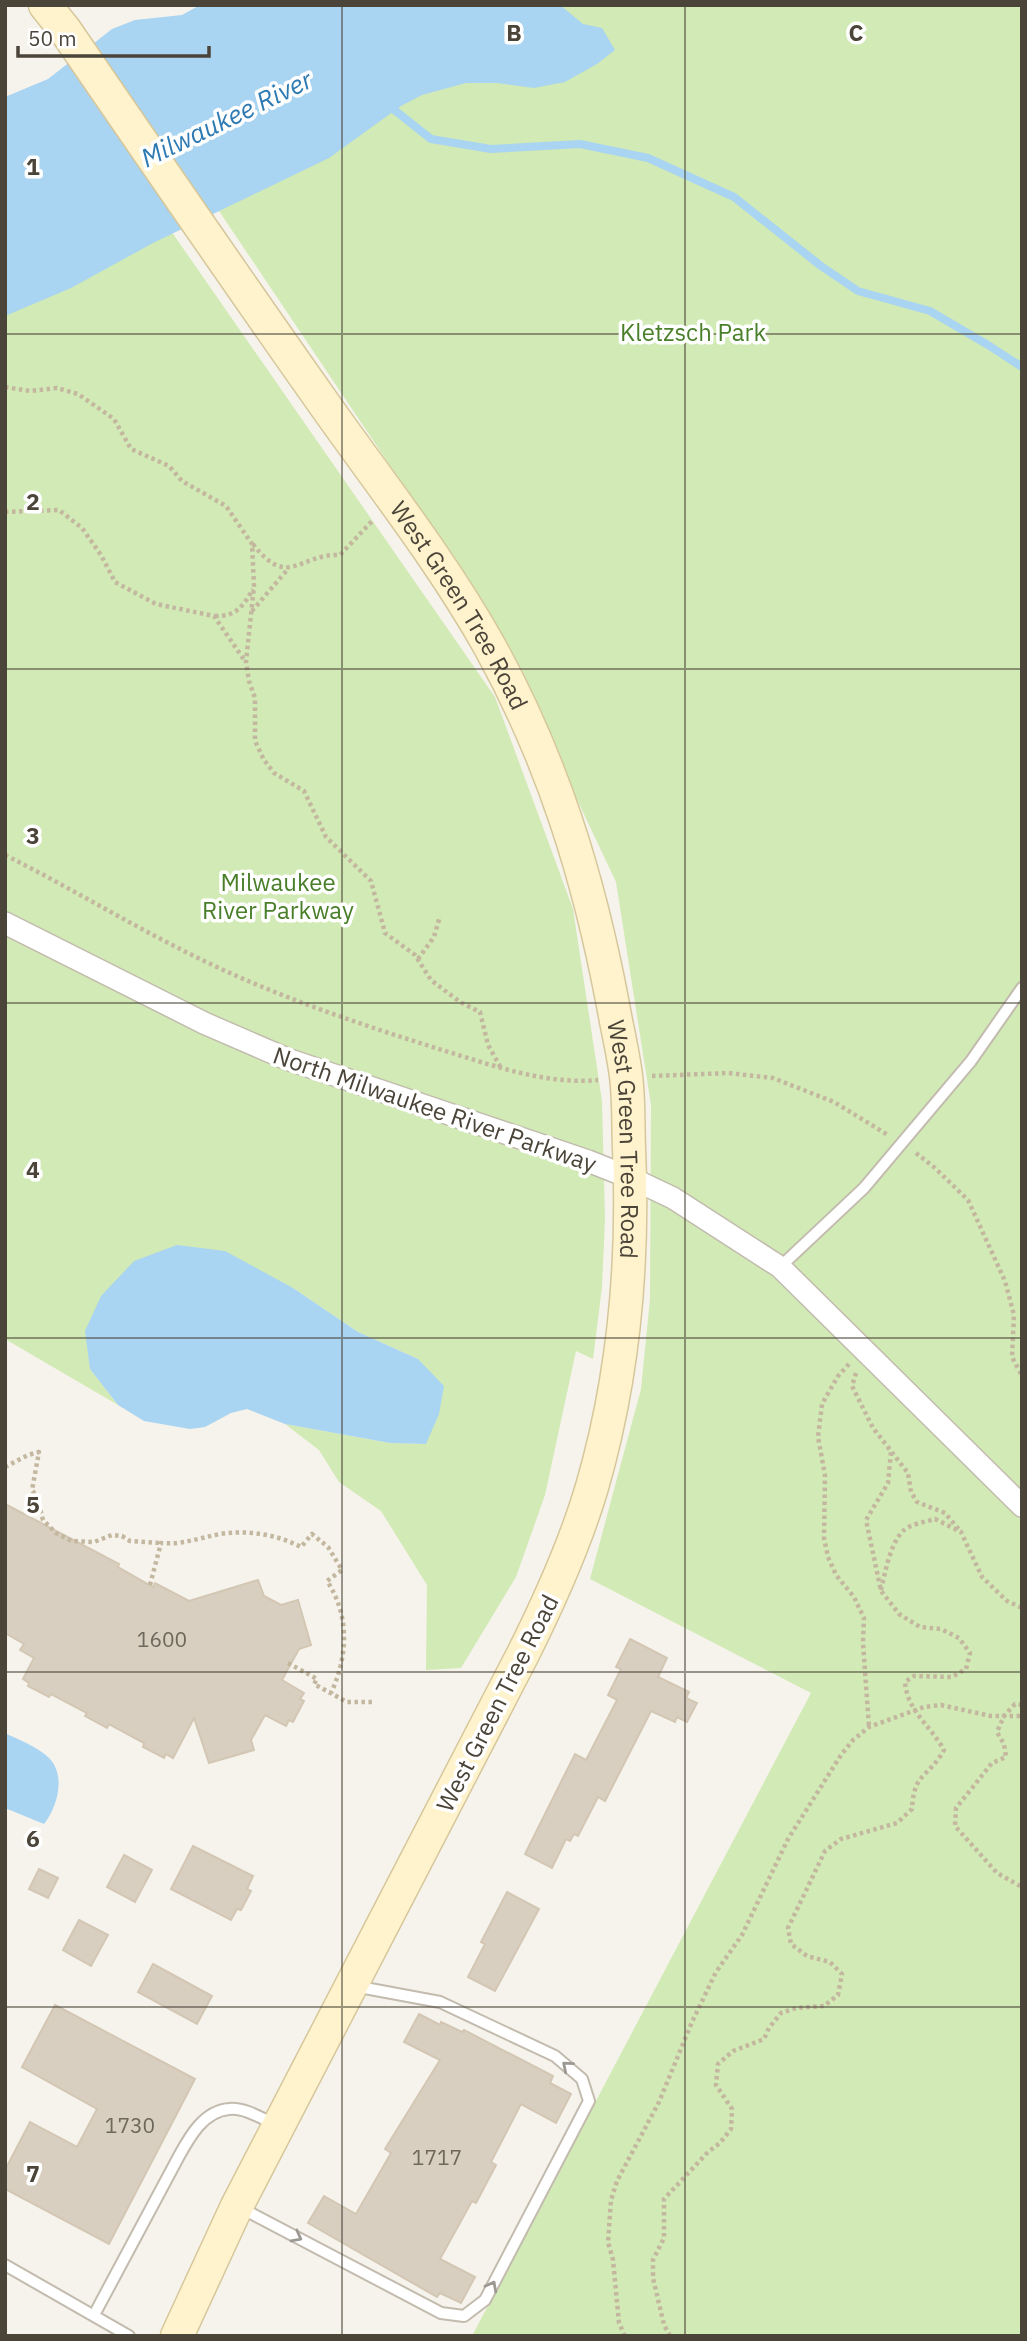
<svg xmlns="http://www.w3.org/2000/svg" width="1027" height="2341" font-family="'IBM Plex Sans',sans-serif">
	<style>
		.green { fill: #d2eab5 }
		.water { fill: #a9d4f2 }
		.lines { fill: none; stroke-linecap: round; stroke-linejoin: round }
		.stream { stroke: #a9d4f2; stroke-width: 8 }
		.building { fill: #d8cfc1; stroke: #d3c7b4; stroke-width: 2 }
		.lane-casing { stroke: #c2bbae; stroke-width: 14 }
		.street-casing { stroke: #c2bbae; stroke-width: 24 }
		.secondary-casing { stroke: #d6c79b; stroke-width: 35 }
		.path { stroke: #c4b79f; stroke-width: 4.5; stroke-dasharray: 3.5 3.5; stroke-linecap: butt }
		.lane { stroke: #fff; stroke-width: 10 }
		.street { stroke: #fff; stroke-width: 21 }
		.secondary { stroke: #fff3cd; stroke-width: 32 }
		.oneway { stroke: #9c9892 }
		.grid { fill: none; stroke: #4b4439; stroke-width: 2; stroke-opacity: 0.55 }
		.labels { text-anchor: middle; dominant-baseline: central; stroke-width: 7; stroke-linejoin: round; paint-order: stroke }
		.number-label { font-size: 21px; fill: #6e675b }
		.park-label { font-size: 24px; fill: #4a7f2a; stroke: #fff }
		.street-label { font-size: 24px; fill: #4b4439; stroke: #fff }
		.water-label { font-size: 26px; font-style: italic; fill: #2e7ab2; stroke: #fff }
		.grid-label { font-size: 23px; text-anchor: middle; font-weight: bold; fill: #4b4439; stroke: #fff; stroke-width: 7; stroke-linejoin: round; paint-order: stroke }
	</style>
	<rect width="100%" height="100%" fill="#f6f3ec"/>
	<g class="green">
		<path d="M 376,5 L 1022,5 L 1022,2336 L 472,2336 L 811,1693 L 590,1579 L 641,1389 L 650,1299 L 651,1105 L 616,882 L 489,613 L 219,211 Z"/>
		<path d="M 5,196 L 169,228 L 495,697 L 573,909 L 602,1101 L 605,1219 L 602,1287 L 593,1359 L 576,1351 L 545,1495 L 516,1577 L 461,1668 L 426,1670 L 427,1585 L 381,1511 L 339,1482 L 319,1450 L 285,1424 L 390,1443 L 426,1444 L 418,1359 L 358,1332 L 293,1288 L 90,1369 L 118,1405 L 5,1339 Z"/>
	</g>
	<g class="water">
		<path d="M 200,5 L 560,5 L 583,24 L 602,28 L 615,50 L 597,64 L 565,82 L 534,88 L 497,83 L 466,83 L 422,95 L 401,106 L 329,158 L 153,243 L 71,288 L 5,316 L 5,97 L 48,79 L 112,29 L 135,20 L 182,15 Z"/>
		<path d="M 177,1245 L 225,1251 L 293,1288 L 358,1332 L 418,1359 L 444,1386 L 439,1414 L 426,1444 L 390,1443 L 285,1424 L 247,1409 L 231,1413 L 205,1427 L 190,1429 L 144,1421 L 118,1405 L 90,1369 L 85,1331 L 101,1296 L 134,1261 Z"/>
		<path d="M 5,1733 C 19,1740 38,1747 49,1758 C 66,1775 58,1806 44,1824 L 5,1808 Z"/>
	</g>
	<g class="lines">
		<path class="stream" d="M 388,105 L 431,139 L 491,149 L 580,144 L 648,158 L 734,197 L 821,266 L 858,291 L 930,311 L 988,345 L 1022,367"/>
	</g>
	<g class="building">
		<path d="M 5,1504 L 119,1564 L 118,1567 L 153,1587 L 155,1583 L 189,1601 L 258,1580 L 264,1596 L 281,1605 L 298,1600 L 311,1645 L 299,1649 L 282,1680 L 304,1693 L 300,1699 L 304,1701 L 293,1722 L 289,1720 L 286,1726 L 265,1715 L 251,1740 L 254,1750 L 209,1763 L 194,1718 L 173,1758 L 166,1754 L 164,1758 L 143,1747 L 144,1743 L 109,1724 L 107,1728 L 85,1716 L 87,1713 L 51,1694 L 49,1697 L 28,1686 L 29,1683 L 23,1679 L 34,1658 L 20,1650 L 24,1644 L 5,1633 Z"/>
		<path d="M 630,1639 L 667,1658 L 658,1677 L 689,1692 L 686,1698 L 697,1703 L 687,1722 L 677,1717 L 675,1722 L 651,1711 L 605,1801 L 598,1797 L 578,1836 L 574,1834 L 570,1841 L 566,1839 L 552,1868 L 525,1854 L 575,1754 L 586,1760 L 617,1700 L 608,1695 L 621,1669 L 616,1667 Z"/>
		<path d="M 193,1846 L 253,1876 L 247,1889 L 251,1891 L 241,1910 L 237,1909 L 231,1920 L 171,1889 Z"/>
		<path d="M 124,1855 L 152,1870 L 135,1902 L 107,1887 Z"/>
		<path d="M 39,1869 L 58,1878 L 48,1898 L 29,1889 Z"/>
		<path d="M 507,1892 L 539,1909 L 495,1991 L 468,1977 L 485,1944 L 481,1942 Z"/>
		<path d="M 79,1920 L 108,1935 L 91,1966 L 63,1950 Z"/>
		<path d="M 153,1964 L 212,1996 L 197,2024 L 138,1992 Z"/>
		<path d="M 55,2005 L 195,2079 L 109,2244 L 5,2189 L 5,2170 L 30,2122 L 77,2147 L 97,2109 L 22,2067 Z"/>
		<path d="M 419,2014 L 440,2025 L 441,2022 L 462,2032 L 464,2030 L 553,2076 L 550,2083 L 571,2094 L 556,2123 L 521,2104 L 491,2162 L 496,2165 L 476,2203 L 472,2201 L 440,2259 L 475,2277 L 461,2303 L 440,2293 L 437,2297 L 308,2223 L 324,2196 L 356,2214 L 391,2153 L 385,2149 L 440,2060 L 404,2042 Z"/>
	</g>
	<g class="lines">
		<g class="lane-casing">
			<g id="lane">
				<path d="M 780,1267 L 864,1188 L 971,1061 L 1022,988"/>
				<path d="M 239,2207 L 441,2313 L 464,2316 L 485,2300 L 589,2101 L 582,2079 L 555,2056 L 440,2002 L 354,1986"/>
				<path d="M 5,2265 L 129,2336"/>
				<path d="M 94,2315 L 179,2156 C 190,2136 204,2111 229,2109 C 244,2107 263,2119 276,2125"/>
			</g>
		</g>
		<g class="street-casing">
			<path id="street" d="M 5,923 L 204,1023 L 287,1059 L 588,1161 L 631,1178 L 673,1198 L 780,1267 L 1022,1506"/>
		</g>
		<g class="secondary-casing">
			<g id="secondary">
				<path id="s1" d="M 45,5 L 65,30 C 150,154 235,278 322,401 C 379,482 442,561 490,647 C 553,761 589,878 613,1005 C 617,1028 623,1052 626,1076 C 629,1099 628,1124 629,1148 C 634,1262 624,1377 592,1487 C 575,1545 550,1600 523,1654 L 237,2206 L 177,2336"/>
			</g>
		</g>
		<g class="path">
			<path d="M 5,387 L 30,391 L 57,388 L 78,394 L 114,419 L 131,449 L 169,466 L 182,481 L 226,506 L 252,544 L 254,586 L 246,662 L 249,681 L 255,698 L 255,741 L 264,760 L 274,773 L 304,791 L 326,837 L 371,881 L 385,933 L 415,955 L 431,980 L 460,1002 L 480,1012 L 488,1045 L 501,1068"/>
			<path d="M 5,512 L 59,510 L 82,528 L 101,555 L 115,582 L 156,604 L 214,616 L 245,661"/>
			<path d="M 253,544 C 288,590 300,553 340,555 L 374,519"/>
			<path d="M 252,611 L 288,569"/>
			<path d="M 215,616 C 236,617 244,605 253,589"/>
			<path d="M 5,855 C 67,886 126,922 188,953 C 269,994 356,1023 442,1050 C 492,1065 545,1085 598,1080"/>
			<path d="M 418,959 L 434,937 L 440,916"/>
			<path d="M 652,1076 L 728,1073 L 773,1078 L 834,1102 L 888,1135"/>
			<path d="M 916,1153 L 935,1168 L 968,1200 L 1005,1281 L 1014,1315 L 1012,1357 L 1022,1376"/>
			<path d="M 849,1364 L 838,1376 L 822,1404 L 818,1437 L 825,1475 L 824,1538 L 828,1557 L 836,1575 L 854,1597 L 864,1618 L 863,1643 L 869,1727"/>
			<path d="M 856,1373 L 852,1386 L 873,1428 L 908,1473 L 911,1492 L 917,1502 L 945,1513 L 961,1532"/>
			<path d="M 5,1467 L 28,1455 L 39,1452 L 32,1490 L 37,1497 L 43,1520 L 56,1533 L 72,1541 L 94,1542 L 112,1535 L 122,1536 L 130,1541 L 161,1543"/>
			<path d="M 150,1585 L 161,1543 C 182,1545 199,1538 220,1534 C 248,1530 276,1534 301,1547 L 312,1534 L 328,1547 L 342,1570 L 327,1581 C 350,1616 348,1656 331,1693"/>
			<path d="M 881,1590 C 885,1573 890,1544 903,1531 C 910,1524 925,1522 935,1519 L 961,1532 L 982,1577 L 1007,1601 L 1022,1608"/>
			<path d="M 288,1663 L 317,1679 L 314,1684 L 347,1702 L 375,1702"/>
			<path d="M 1022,1705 L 1015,1704 L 1004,1716 L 997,1732 L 1004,1744 L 1006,1757 L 992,1763 L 956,1808 L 955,1826 L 997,1873 L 1022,1887"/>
			<path d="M 625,2336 L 619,2323 L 613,2260 L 608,2242 L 611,2200 L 617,2181 L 659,2102 L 692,2022 L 716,1972 L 742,1935 L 788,1839 L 841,1755 L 853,1740 L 869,1727 L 924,1707 L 941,1705 L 991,1716 L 1022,1716"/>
			<path d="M 670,2336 L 664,2325 L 653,2278 L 653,2260 L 664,2238 L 664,2199 L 708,2152 L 720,2143 L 731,2129 L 732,2109 L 716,2085 L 718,2064 L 733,2051 L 764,2039 L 769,2028 L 781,2013 L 796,2008 L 824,2006 L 838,1995 L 842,1974 L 830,1962 L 807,1956 L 791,1944 L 788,1928 L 825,1851 L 841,1839 L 897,1823 L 912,1809 C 914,1771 928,1779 944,1750 C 931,1726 907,1711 905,1682 L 914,1676 L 952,1677 L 966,1669 L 970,1653 L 959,1638 L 941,1629 L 920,1627 L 899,1614 L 881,1591 L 866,1520 L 888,1483 L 891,1452"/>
		</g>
		<use href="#lane" class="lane"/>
		<use href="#street" class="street"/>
		<use href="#secondary" class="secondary"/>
	</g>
	<defs><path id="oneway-chevron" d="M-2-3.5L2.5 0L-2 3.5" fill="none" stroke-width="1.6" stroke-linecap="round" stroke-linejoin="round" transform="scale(1.75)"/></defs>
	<g class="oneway">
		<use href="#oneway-chevron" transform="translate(567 2066) rotate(-140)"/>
		<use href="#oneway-chevron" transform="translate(297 2237) rotate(28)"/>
		<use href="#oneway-chevron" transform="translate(492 2286) rotate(-62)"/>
	</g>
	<path class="grid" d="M 342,5 L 342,2336M 685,5 L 685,2336M 5,334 L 1022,334M 5,669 L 1022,669M 5,1003 L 1022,1003M 5,1338 L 1022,1338M 5,1672 L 1022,1672M 5,2007 L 1022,2007"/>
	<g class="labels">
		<g class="number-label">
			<text x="162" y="1639">1600</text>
			<text x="130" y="2125">1730</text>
			<text x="437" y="2157">1717</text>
		</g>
		<g class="park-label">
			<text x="693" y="332">Kletzsch Park</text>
			<text x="278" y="882">Milwaukee<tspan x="278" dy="28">River Parkway</tspan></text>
		</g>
		<g class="street-label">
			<text stroke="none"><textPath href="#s1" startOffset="730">West Green Tree Road</textPath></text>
			<text transform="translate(435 1109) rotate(19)">North Milwaukee River Parkway</text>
			<text stroke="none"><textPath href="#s1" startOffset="1297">West Green Tree Road</textPath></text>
			<text transform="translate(497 1703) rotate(-63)">West Green Tree Road</text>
		</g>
		<g class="water-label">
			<text transform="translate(226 118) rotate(-26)">Milwaukee River</text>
		</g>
	</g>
	<g class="grid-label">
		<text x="514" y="41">B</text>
		<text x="856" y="41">C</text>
		<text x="33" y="175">1</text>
		<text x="33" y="510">2</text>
		<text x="33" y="844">3</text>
		<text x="33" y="1178">4</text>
		<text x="33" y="1513">5</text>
		<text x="33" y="1847">6</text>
		<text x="33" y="2182">7</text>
	</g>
	<rect width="1027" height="2341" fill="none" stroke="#4b4439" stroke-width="14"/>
	<path d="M18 46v10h191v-10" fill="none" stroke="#4b4439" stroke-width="3.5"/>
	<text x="28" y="46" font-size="21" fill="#4b4439" stroke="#ffffff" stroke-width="5" paint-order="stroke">50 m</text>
</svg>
